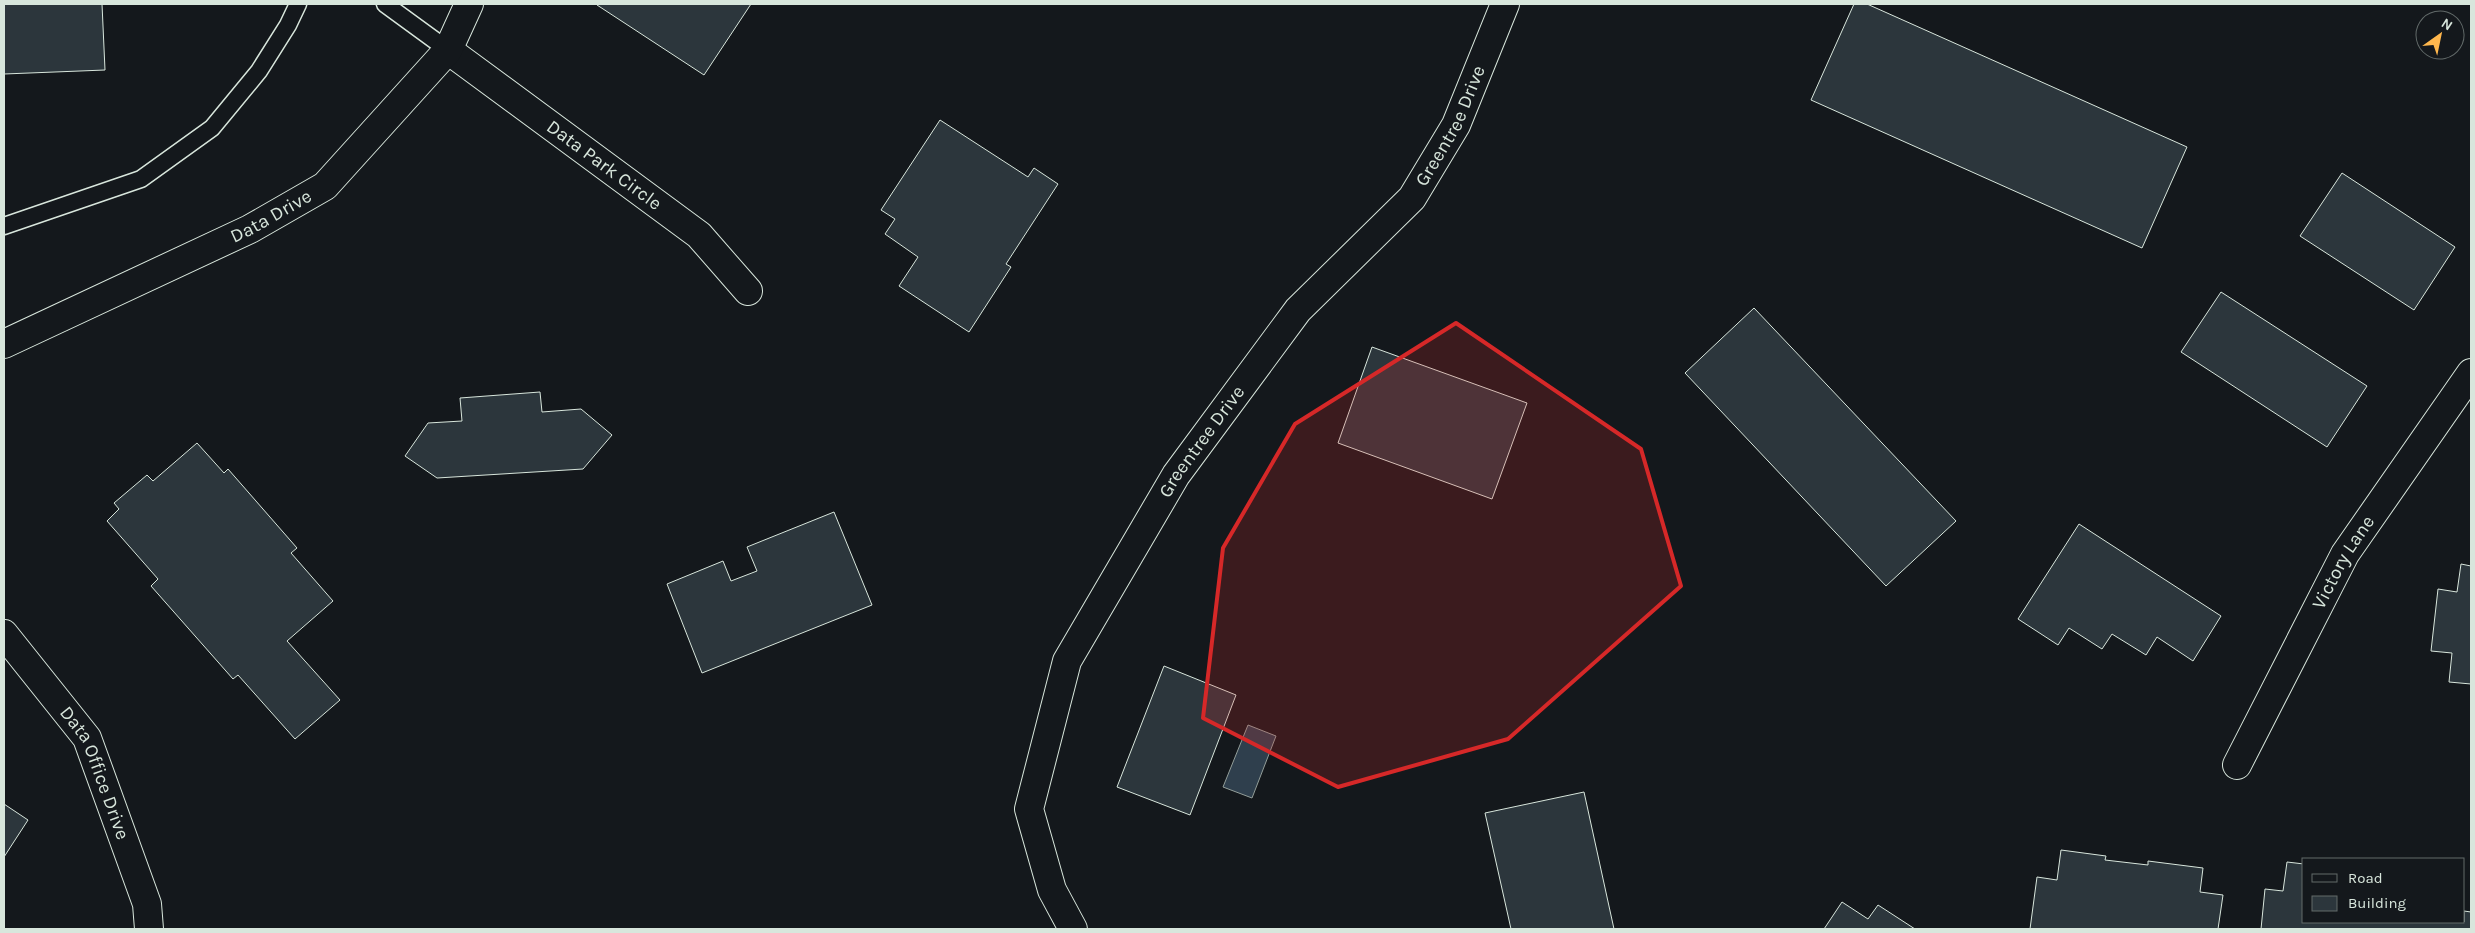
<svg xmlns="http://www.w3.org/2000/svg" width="2475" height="933" font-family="Karla,sans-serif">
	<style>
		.water { fill: #2f3f4d; stroke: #939e99 }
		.building { fill: #2c363c; stroke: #d8e6dc }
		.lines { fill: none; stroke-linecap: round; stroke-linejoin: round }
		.service-casing { stroke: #d8e6dc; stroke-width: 19 }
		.minor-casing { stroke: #d8e6dc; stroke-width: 30 }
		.service { stroke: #14181c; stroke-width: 16 }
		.minor { stroke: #14181c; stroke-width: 28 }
		.marked { fill: #d62828; fill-opacity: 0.2; stroke: #d62828; stroke-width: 4; stroke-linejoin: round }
		.labels { text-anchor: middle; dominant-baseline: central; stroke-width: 4; stroke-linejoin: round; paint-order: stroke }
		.street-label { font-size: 19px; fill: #d8e6dc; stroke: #14181c }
	</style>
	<rect width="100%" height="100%" fill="#14181c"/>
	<path class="water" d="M 1248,725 L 1276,736 L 1252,798 L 1223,787 Z"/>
	<g class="building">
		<path d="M 4,4 L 102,4 L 105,70 L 4,74 Z"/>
		<path d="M 598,4 L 751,4 L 704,75 L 597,5 Z"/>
		<path d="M 1854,4 L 1867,4 L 2187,147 L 2142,248 L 1811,100 Z"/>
		<path d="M 940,120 L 1028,177 L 1034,168 L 1058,184 L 1006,264 L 1011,267 L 969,332 L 899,286 L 918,257 L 885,234 L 895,219 L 881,210 Z"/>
		<path d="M 2342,173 L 2455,247 L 2414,310 L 2300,236 Z"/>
		<path d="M 2221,292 L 2367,386 L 2327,447 L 2181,352 Z"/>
		<path d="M 1754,308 L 1956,521 L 1886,586 L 1685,373 Z"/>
		<path d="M 1372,347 L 1527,403 L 1492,499 L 1338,443 Z"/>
		<path d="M 540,392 L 542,412 L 581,409 L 612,435 L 583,469 L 437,478 L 405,456 L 428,423 L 462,421 L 460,398 Z"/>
		<path d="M 197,443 L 224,473 L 228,469 L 297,548 L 291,553 L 333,601 L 287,641 L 340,700 L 295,739 L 238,675 L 233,679 L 151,586 L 158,579 L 107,521 L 119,509 L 114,503 L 147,475 L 153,481 Z"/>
		<path d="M 834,512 L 872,605 L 702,673 L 667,584 L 723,561 L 731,581 L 757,571 L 747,547 Z"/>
		<path d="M 2079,524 L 2221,616 L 2193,661 L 2157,637 L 2146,655 L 2112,634 L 2102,649 L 2069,628 L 2058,645 L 2018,619 Z"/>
		<path d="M 2461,564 L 2471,566 L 2471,684 L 2449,682 L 2452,653 L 2431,651 L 2438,589 L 2457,592 Z"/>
		<path d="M 1164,666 L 1236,695 L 1190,815 L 1117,787 Z"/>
		<path d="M 1584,792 L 1614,929 L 1511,929 L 1485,813 Z"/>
		<path d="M 4,804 L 28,820 L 4,857 Z"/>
		<path d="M 2061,850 L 2106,856 L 2105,860 L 2148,865 L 2148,861 L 2203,868 L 2200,892 L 2223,895 L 2218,929 L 2030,929 L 2037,877 L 2057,880 Z"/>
		<path d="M 2287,862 L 2304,864 L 2304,922 L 2464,922 L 2464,911 L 2471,912 L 2471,929 L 2261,929 L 2265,889 L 2283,891 Z"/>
		<path d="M 1842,902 L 1868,919 L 1878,905 L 1915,929 L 1824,929 Z"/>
	</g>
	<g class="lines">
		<g class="service-casing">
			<g id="service">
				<path d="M 385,4 L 448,50"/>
				<path d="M 4,226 L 141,179 L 212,128 L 259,71 L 288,25 L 298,4"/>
			</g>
		</g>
		<g class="minor-casing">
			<g id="minor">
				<path id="s1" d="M 448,50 L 699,235 L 748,291"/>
				<path id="s2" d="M 4,344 L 250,229 L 325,186 L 448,50 L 469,4"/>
				<path id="s3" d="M 4,634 L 87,738 L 147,904 L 149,929"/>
				<path id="s4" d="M 2237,765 L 2345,554 L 2471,373"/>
				<path id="s5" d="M 1073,929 L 1052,890 L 1029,809 L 1067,661 L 1176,475 L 1298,310 L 1412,198 L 1456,125 L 1505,4"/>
			</g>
		</g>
		<use href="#service" class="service"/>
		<use href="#minor" class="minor"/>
	</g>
	<path class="marked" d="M 1456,323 L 1641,449 L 1681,586 L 1508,739 L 1338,787 L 1203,718 L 1223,548 L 1295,424 Z"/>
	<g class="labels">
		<g class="street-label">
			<text stroke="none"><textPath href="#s5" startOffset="944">Greentree Drive</textPath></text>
			<text stroke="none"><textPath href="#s1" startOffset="194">Data Park Circle</textPath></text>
			<text stroke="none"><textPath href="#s2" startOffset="296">Data Drive</textPath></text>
			<text stroke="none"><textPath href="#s5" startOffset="539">Greentree Drive</textPath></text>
			<text stroke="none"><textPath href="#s4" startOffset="229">Victory Lane</textPath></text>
			<text stroke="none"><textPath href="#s3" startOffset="168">Data Office Drive</textPath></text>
		</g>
	</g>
	<rect width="2475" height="933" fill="none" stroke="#d8e6dc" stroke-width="10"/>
	<rect x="2302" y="858" width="162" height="65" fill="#14181c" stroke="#626a69"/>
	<rect x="2312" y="874" width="25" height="8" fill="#14181c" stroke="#626a69"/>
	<text x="2348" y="883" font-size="15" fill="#d8e6dc">Road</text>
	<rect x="2312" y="896" width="25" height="15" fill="#2c363c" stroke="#626a69"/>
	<text x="2348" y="908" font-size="15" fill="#d8e6dc">Building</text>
	<g transform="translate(2440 35) rotate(33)"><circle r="24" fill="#14181c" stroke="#626a69"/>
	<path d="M0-4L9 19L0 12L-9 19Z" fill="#ffb74d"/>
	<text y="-8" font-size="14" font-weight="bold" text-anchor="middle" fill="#d8e6dc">N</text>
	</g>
</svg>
